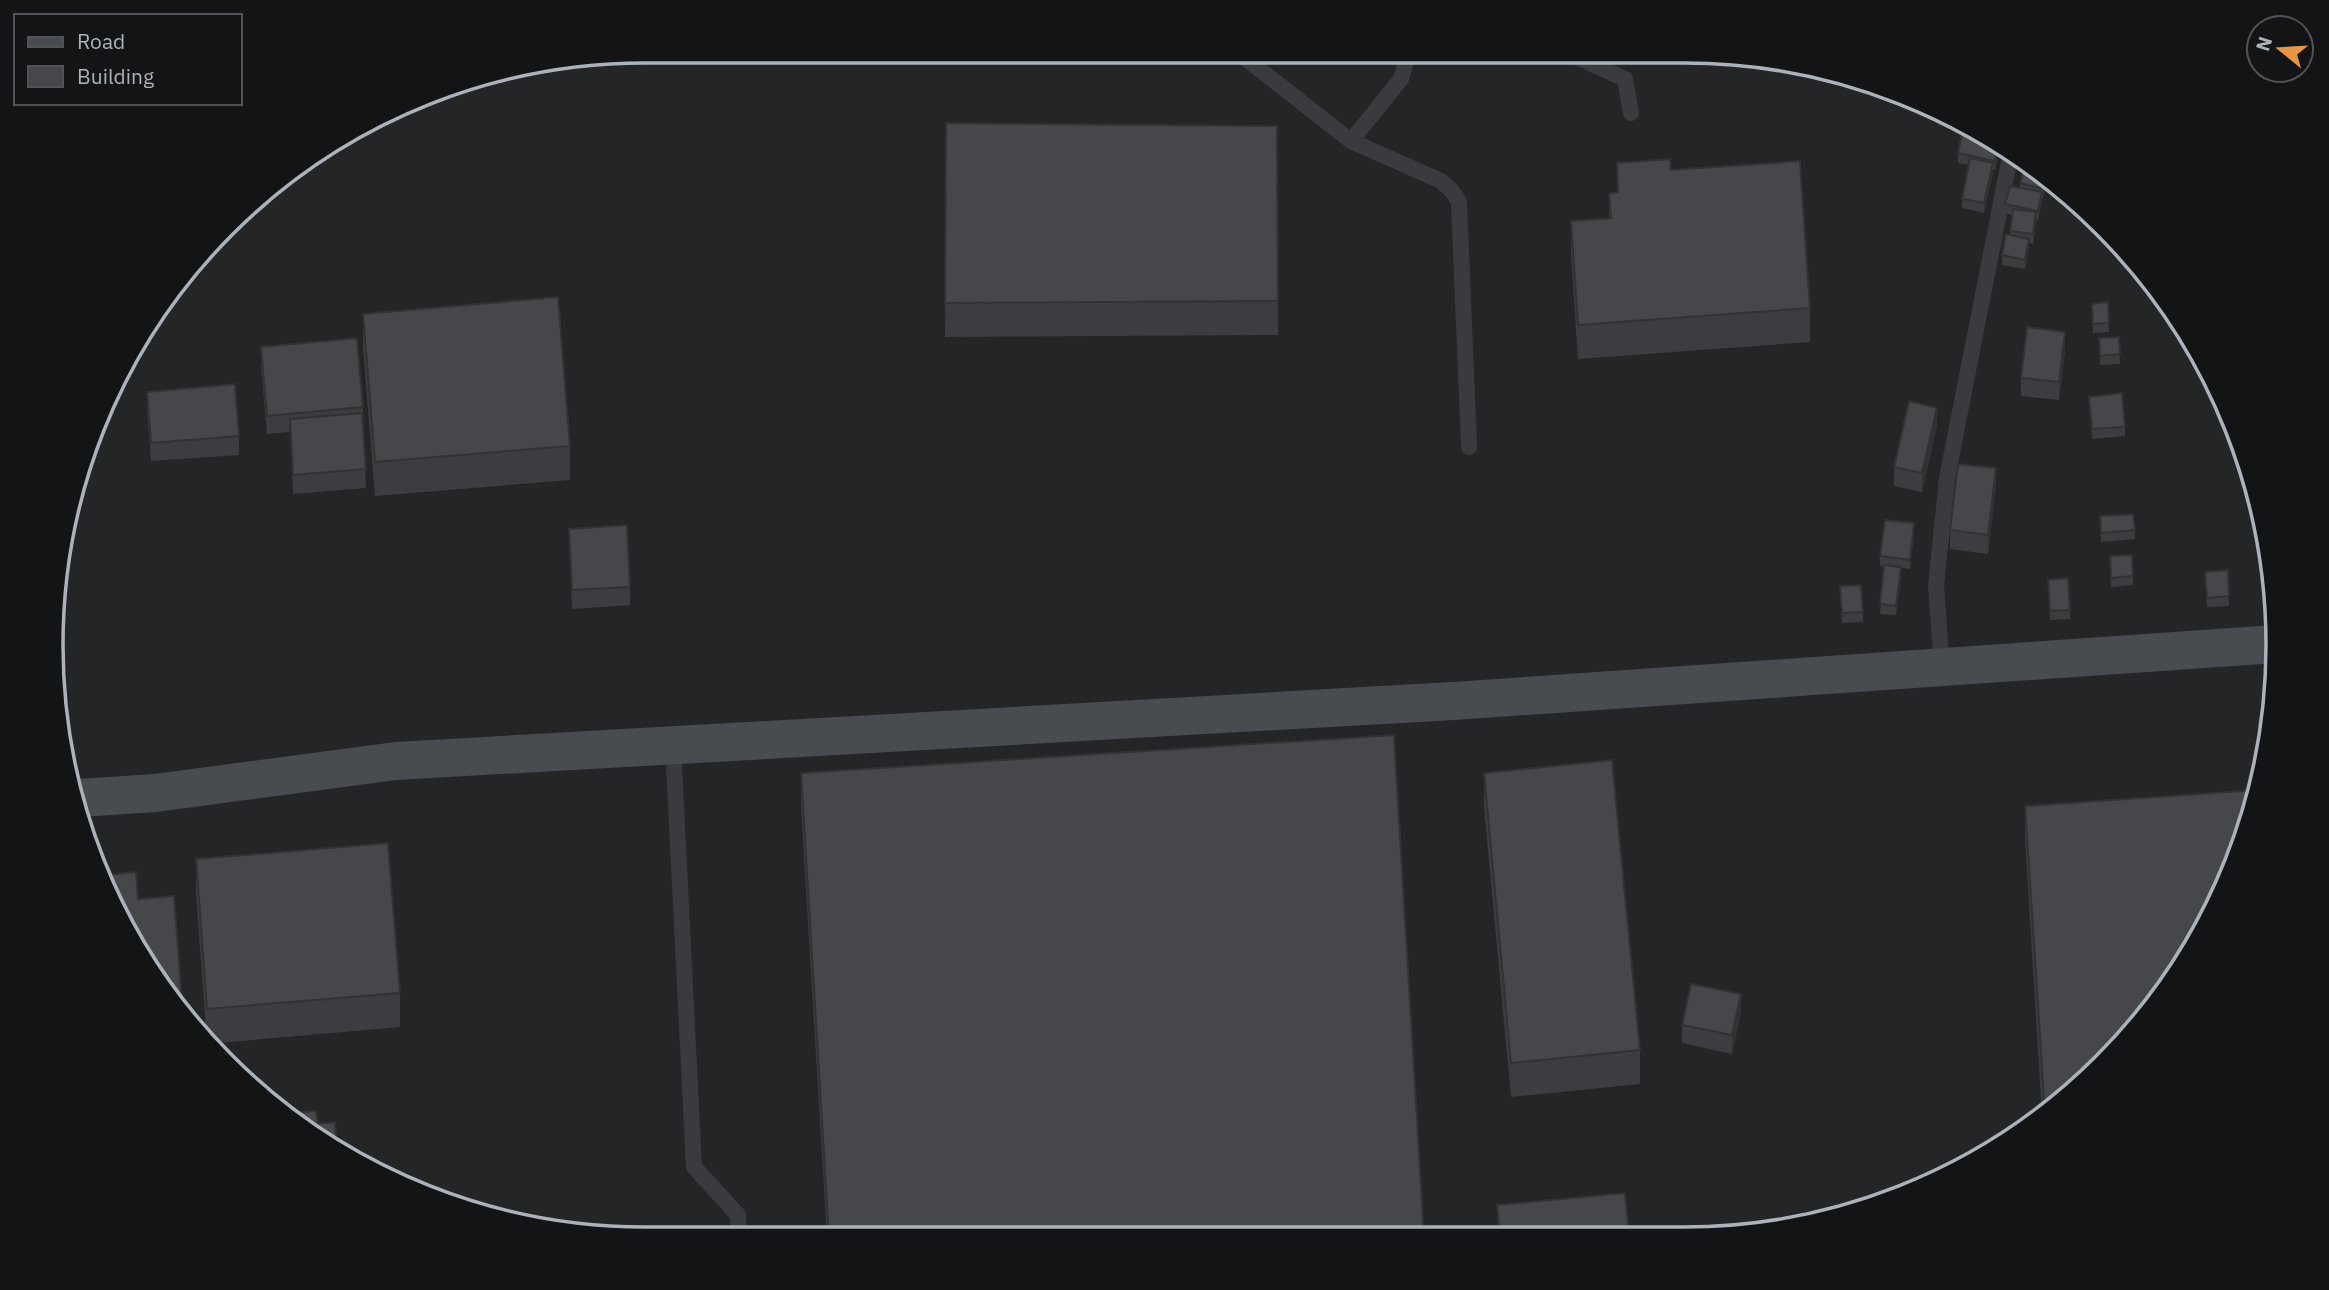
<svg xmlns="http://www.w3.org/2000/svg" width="2329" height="1290" font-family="'IBM Plex Sans',sans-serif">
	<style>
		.built { fill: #242527 }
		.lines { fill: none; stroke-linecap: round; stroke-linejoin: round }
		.lane { stroke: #3a3b3f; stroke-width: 16 }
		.secondary { stroke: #484b4f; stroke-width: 38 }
		.wall { fill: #3b3d40 }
		.shaded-wall { fill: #303234 }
		.building { fill: #45474a; stroke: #303234; stroke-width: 2 }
		.rim { fill: none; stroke: #abb2b9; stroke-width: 3.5 }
	</style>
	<rect width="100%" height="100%" fill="#18191a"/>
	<path class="built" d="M 645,51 L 1722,52 L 1838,71 L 1981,130 L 2076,198 L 2155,283 L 2217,382 L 2258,491 L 2277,606 L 2273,722 L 2247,836 L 2131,1037 L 2014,1139 L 1911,1194 L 1761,1234 L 607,1238 L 491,1219 L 348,1160 L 198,1037 L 96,873 L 52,684 L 71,492 L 151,315 L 283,174 L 454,82 Z"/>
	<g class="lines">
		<g class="lane">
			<path d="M 1236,51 L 1351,141 L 1441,181 L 1452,191 L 1459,202 L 1469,447"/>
			<path d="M 1566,52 L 1625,79 L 1631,113"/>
			<path d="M 1351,141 L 1401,79 L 1409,52"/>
			<path d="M 1942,667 L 1936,586 L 1947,478 L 2011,152"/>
			<path d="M 673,745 L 694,1167 L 738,1215 L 739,1238"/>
		</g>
		<path class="secondary" d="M 79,798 L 155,793 L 396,761 L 1453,701 L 2276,644"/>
	</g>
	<g class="wall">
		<path d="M 987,51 L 1029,51 L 1029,53 L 987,54 Z"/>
		<path d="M 946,123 L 1277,126 L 1278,335 L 945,337 Z"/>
		<path d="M 1979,129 L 2000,144 L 1995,170 L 1993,170 L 1984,213 L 1962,208 L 1962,199 L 1969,165 L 1958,163 L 1958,153 L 1979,131 Z"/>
		<path d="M 2023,160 L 2049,179 L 2049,181 L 2047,181 L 2043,198 L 2042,198 L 2038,221 L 2036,220 L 2033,244 L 2029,243 L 2029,248 L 2025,269 L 2002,265 L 2002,255 L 2010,235 L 2012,215 L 2005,213 L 2005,204 L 2020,188 Z"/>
		<path d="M 1617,163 L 1671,170 L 1810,308 L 1810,342 L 1578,359 L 1571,256 L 1571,221 L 1609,219 L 1609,194 L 1617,193 Z"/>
		<path d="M 2108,302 L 2109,332 L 2093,333 L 2092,304 Z"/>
		<path d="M 363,314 L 570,446 L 570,480 L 375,496 L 363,348 Z"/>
		<path d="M 2119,337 L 2120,364 L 2100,365 L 2099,338 Z"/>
		<path d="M 261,347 L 363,407 L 366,488 L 293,494 L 290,432 L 267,434 L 261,366 Z"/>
		<path d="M 2065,350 L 2059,400 L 2021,396 L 2021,378 Z"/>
		<path d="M 2214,377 L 2217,382 L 2222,396 L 2215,397 Z"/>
		<path d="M 147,392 L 239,436 L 239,455 L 151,461 L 147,410 Z"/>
		<path d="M 2089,397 L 2125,427 L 2125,436 L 2092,439 Z"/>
		<path d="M 1937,426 L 1922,492 L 1894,486 L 1894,467 Z"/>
		<path d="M 2255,482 L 2258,491 L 2265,532 L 2258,532 Z"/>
		<path d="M 1996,487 L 1988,554 L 1950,549 L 1950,530 Z"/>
		<path d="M 2100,516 L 2135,530 L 2135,539 L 2101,542 Z"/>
		<path d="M 569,529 L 630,587 L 630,605 L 572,609 Z"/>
		<path d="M 1914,532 L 1910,569 L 1901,568 L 1901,577 L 1896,615 L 1880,614 L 1884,566 L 1880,566 L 1880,556 Z"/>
		<path d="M 2110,565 L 2133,576 L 2133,585 L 2111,587 Z"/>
		<path d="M 2228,570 L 2229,606 L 2207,607 L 2205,572 Z"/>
		<path d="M 2048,580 L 2070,610 L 2070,619 L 2050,620 Z"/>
		<path d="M 1840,595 L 1863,612 L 1863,622 L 1842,623 Z"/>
		<path d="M 801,773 L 1424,1235 L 827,1237 L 801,808 Z"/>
		<path d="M 1484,773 L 1640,1050 L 1640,1084 L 1511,1097 L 1484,807 Z"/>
		<path d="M 2025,806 L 2131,1037 L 2042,1114 L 2025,840 Z"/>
		<path d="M 196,859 L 400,993 L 400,1027 L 207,1044 L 196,893 Z"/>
		<path d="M 1741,1012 L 1732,1054 L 1682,1043 L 1682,1025 Z"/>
		<path d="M 1497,1205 L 1629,1235 L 1498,1235 Z"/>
	</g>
	<g class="shaded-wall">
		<path d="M 1999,143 L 2000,145 L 1995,170 L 1995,161 Z"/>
		<path d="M 1993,163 L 1993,173 L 1984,213 L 1984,203 Z"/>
		<path d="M 2046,177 L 2047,183 L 2043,198 L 2043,189 Z"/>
		<path d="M 2042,192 L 2042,202 L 2038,221 L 2038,211 Z"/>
		<path d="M 2036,212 L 2036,221 L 2033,244 L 2033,234 Z"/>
		<path d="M 2029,239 L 2029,248 L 2025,269 L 2025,260 Z"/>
		<path d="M 2065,332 L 2065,350 L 2059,400 L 2059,382 Z"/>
		<path d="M 1937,408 L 1937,426 L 1922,492 L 1922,473 Z"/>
		<path d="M 1996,468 L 1996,487 L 1988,554 L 1988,535 Z"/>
		<path d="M 1914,523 L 1914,532 L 1910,569 L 1910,560 Z"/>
		<path d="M 1901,567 L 1901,577 L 1896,615 L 1896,606 Z"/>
		<path d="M 1741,994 L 1741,1012 L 1732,1054 L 1732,1035 Z"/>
	</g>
	<g class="building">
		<path d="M 946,123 L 1277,126 L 1278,301 L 945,303 Z"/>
		<path d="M 1963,128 L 1984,132 L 1999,143 L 1995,161 L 1958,153 Z"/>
		<path d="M 1970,158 L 1993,163 L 1984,203 L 1962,199 Z"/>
		<path d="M 1670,159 L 1671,170 L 1800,161 L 1810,308 L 1578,325 L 1571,221 L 1611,218 L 1609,194 L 1618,192 L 1617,163 Z"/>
		<path d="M 2023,160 L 2032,167 L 2022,164 Z"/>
		<path d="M 2024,168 L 2038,171 L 2046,177 L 2043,189 L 2020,183 Z"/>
		<path d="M 2010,186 L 2042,192 L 2038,211 L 2005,204 Z"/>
		<path d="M 2013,209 L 2036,212 L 2033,234 L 2010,231 Z"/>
		<path d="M 2006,234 L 2029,239 L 2025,260 L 2002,255 Z"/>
		<path d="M 558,297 L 570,446 L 375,462 L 363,314 Z"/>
		<path d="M 2108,302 L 2109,323 L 2093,324 L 2092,304 Z"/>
		<path d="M 2027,327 L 2065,332 L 2059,382 L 2021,378 Z"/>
		<path d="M 2119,337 L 2120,354 L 2100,356 L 2099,338 Z"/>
		<path d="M 357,338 L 363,407 L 267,416 L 261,347 Z"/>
		<path d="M 235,384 L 239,436 L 151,443 L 147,392 Z"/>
		<path d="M 2122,393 L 2125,427 L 2092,429 L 2089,397 Z"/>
		<path d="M 1909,401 L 1937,408 L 1922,473 L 1894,467 Z"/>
		<path d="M 362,413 L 366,469 L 293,475 L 290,419 Z"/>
		<path d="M 1958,464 L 1996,468 L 1988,535 L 1950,530 Z"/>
		<path d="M 2133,514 L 2135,530 L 2101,533 L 2100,516 Z"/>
		<path d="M 1885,520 L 1914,523 L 1910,560 L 1880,556 Z"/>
		<path d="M 627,525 L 630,587 L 572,590 L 569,529 Z"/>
		<path d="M 2132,555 L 2133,576 L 2111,578 L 2110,556 Z"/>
		<path d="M 1884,565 L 1901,567 L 1896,606 L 1880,604 Z"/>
		<path d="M 2228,570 L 2229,596 L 2207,598 L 2205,572 Z"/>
		<path d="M 2068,578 L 2070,610 L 2050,611 L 2048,580 Z"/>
		<path d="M 1861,585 L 1863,612 L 1842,613 L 1840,586 Z"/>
		<path d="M 1394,735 L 1424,1235 L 829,1237 L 801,773 Z"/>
		<path d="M 1612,760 L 1640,1050 L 1511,1063 L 1484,773 Z"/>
		<path d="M 2257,790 L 2247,836 L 2199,942 L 2131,1037 L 2045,1113 L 2025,806 Z"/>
		<path d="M 388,843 L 400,993 L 207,1009 L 196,859 Z"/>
		<path d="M 136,872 L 138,899 L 174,896 L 183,1013 L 108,892 L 107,875 Z"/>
		<path d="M 1691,984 L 1741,994 L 1732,1035 L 1682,1025 Z"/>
		<path d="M 316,1111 L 318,1124 L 335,1122 L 337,1150 L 291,1113 Z"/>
		<path d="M 1625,1193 L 1629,1235 L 1500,1235 L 1497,1205 Z"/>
	</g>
	<path d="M0 0H2329V1290H0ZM645 63H1684A582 582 0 0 1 2266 645V645A582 582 0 0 1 1684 1227H645A582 582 0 0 1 63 645V645A582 582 0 0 1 645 63Z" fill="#131415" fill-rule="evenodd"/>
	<path class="rim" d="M645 63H1684A582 582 0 0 1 2266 645V645A582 582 0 0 1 1684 1227H645A582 582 0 0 1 63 645V645A582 582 0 0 1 645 63Z"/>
	<rect x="14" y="14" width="228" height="91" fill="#131415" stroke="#505357" stroke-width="2"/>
	<rect x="28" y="37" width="35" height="10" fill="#484b4f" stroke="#505357" stroke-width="2"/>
	<text x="77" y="49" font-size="21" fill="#abb2b9">Road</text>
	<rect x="28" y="66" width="35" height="21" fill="#45474a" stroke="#505357" stroke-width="2"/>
	<text x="77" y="84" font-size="21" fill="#abb2b9">Building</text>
	<g transform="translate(2280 49) rotate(288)"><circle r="33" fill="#131415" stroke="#505357" stroke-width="2"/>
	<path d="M0-5L12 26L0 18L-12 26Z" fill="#e99642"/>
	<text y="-10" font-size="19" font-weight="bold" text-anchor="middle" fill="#abb2b9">N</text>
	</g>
</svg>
